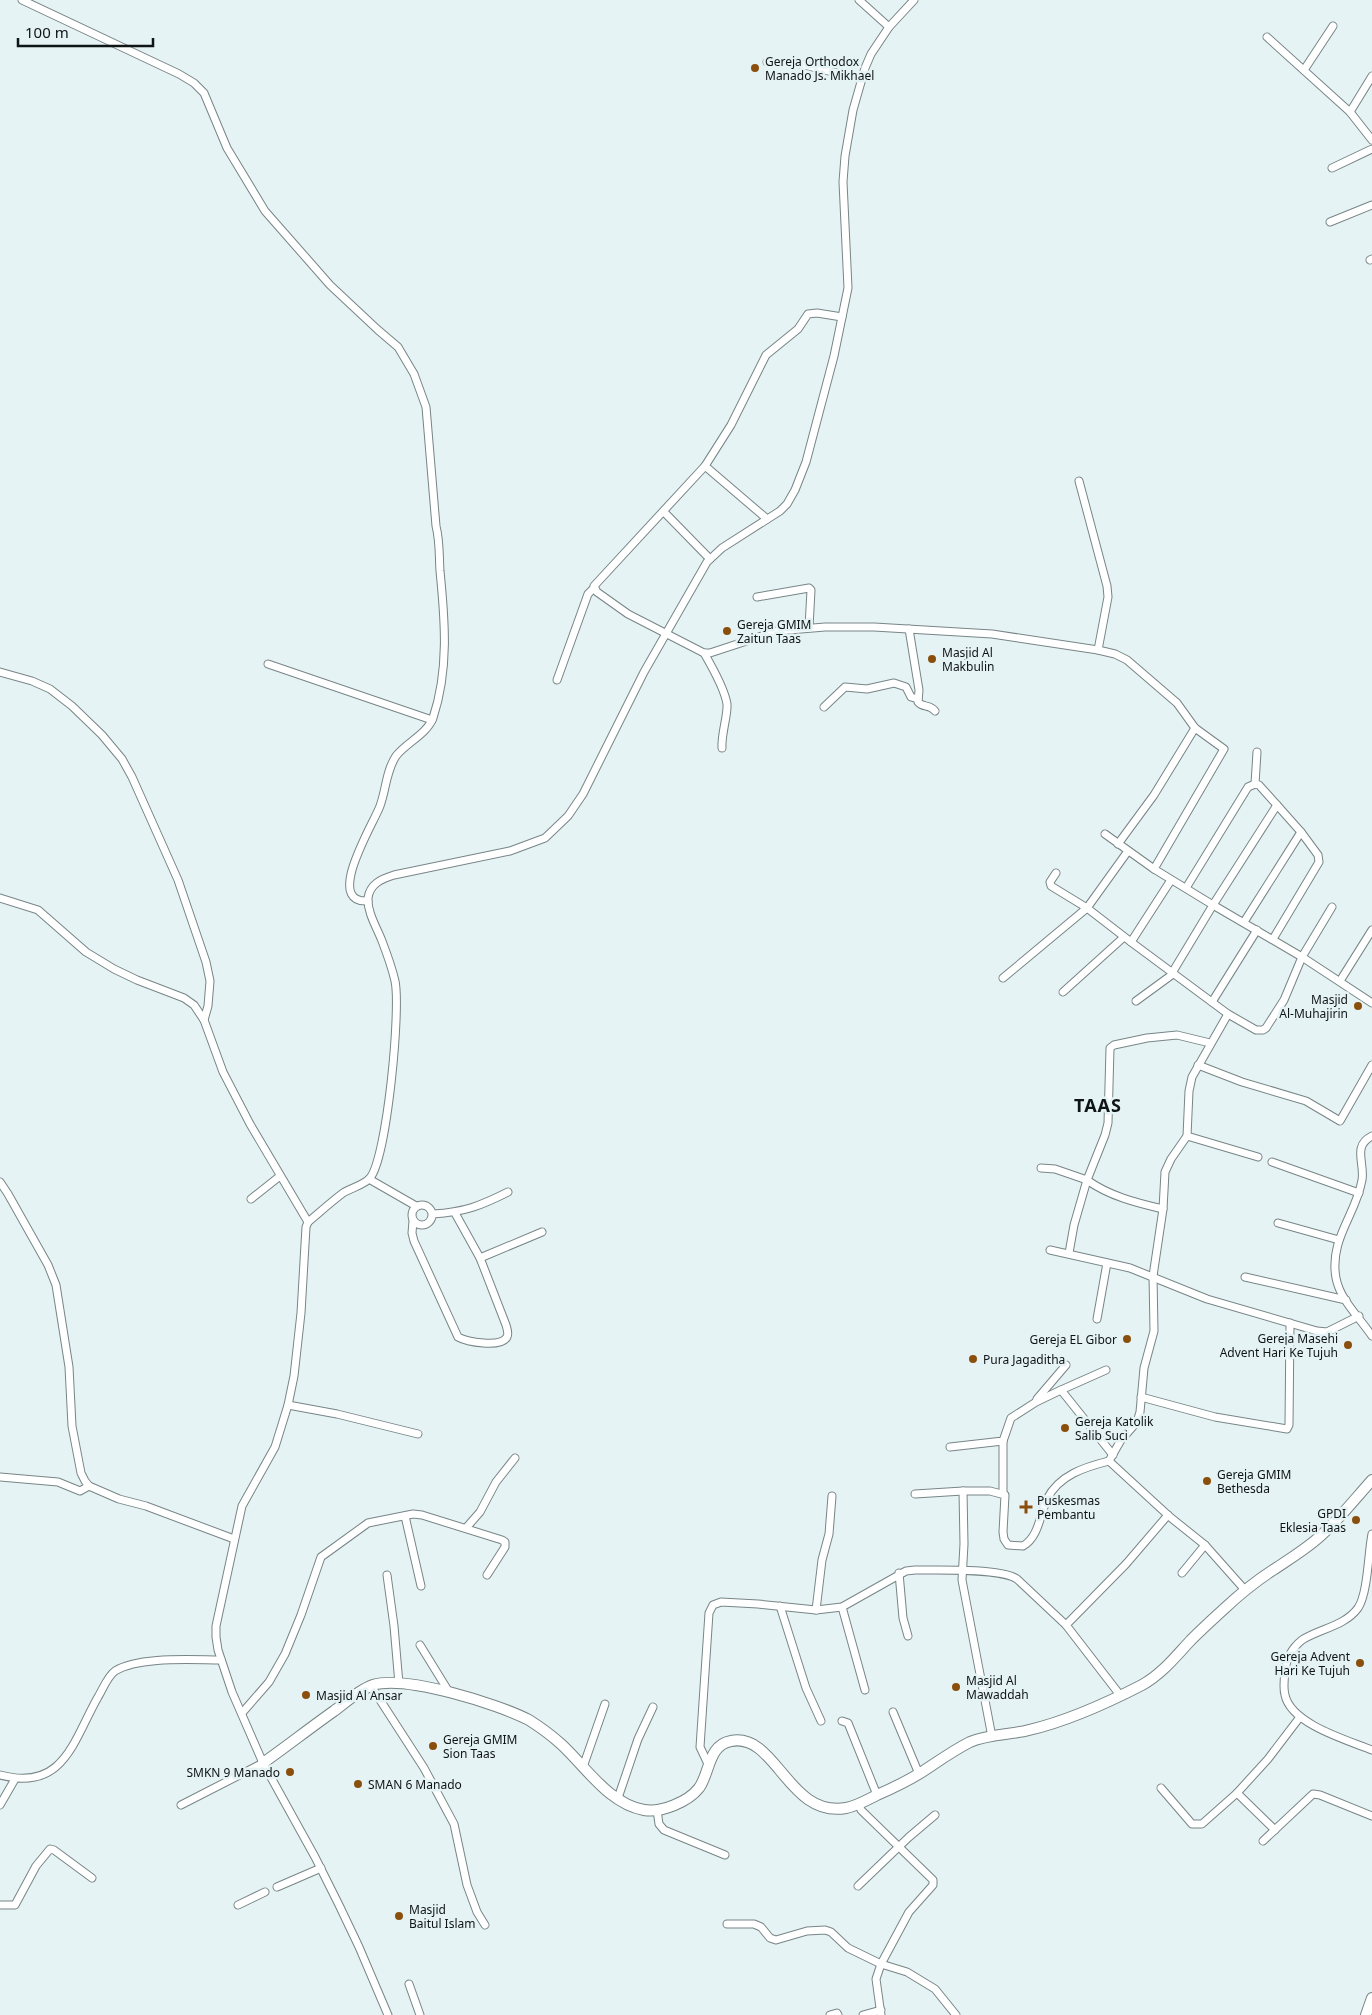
<svg xmlns="http://www.w3.org/2000/svg" width="1372" height="2015" font-family="'Noto Sans',sans-serif">
	<style>
		.lines { fill: none; stroke-linecap: round; stroke-linejoin: round }
		.street-casing { stroke: #788586; stroke-width: 9 }
		.secondary-casing { stroke: #788586; stroke-width: 12 }
		.street { stroke: #fff; stroke-width: 7 }
		.secondary { stroke: #fff; stroke-width: 10 }
		.poi-dot { fill: #8a4f0c; stroke: #e5f3f5; stroke-width: 2 }
		.labels { text-anchor: middle; dominant-baseline: central; stroke-width: 5; stroke-linejoin: round; paint-order: stroke }
		.poi-label { font-size: 12px; fill: #0f1414; stroke: #e5f3f5; text-anchor: start }
		.district-label { font-size: 18px; font-weight: bold; letter-spacing: 1px; fill: #0f1414; stroke: #e5f3f5 }
	</style>
	<rect width="100%" height="100%" fill="#e5f3f5"/>
	<g class="lines">
		<g class="street-casing">
			<g id="street">
				<path d="M 22,0 L 179,74 L 194,83 L 204,93 L 227,148 L 265,211 L 330,285 L 378,330 L 398,347 L 414,374 L 426,407 L 436,526 C 440,542 439,556 440,571 C 445,621 449,670 433,718 C 427,734 406,743 396,756 C 386,771 386,790 380,806 C 374,823 323,904 368,901"/>
				<path d="M 859,0 L 889,27"/>
				<path d="M 1267,37 L 1350,112"/>
				<path d="M 767,62 L 792,62 L 861,79"/>
				<path d="M 1304,70 L 1333,26"/>
				<path d="M 1372,76 L 1350,112 L 1372,140"/>
				<path d="M 1332,168 L 1372,149"/>
				<path d="M 1330,222 L 1372,205"/>
				<path d="M 1370,260 L 1372,259"/>
				<path d="M 705,466 L 594,586 L 597,592 L 628,614 L 704,653 L 710,653 L 777,631 L 825,627 L 874,627 L 992,634 L 1098,650 L 1115,654 L 1127,660 L 1177,703 L 1195,728 L 1224,749 L 1154,869 L 1213,905 L 1172,973"/>
				<path d="M 1079,481 L 1107,586 L 1108,597 L 1098,650"/>
				<path d="M 664,512 L 710,559"/>
				<path d="M 767,519 L 705,466 L 731,425 L 766,355 L 798,329 L 808,314 L 817,313 L 842,317"/>
				<path d="M 757,597 L 809,588 L 811,590 L 809,627"/>
				<path d="M 909,629 L 919,690 L 918,702 C 923,708 930,704 935,711"/>
				<path d="M 704,653 C 711,665 725,691 727,704 C 728,715 721,734 722,748"/>
				<path d="M 268,664 L 432,720"/>
				<path d="M 0,672 L 32,681 L 50,689 L 72,706 L 102,735 L 122,759 L 132,777 L 178,880 L 206,962 L 210,981 L 208,1006 L 204,1020 L 223,1072 L 250,1124 L 308,1222"/>
				<path d="M 557,680 L 588,594 L 594,588"/>
				<path d="M 824,707 L 845,687 L 867,689 L 894,683 L 906,687 L 911,697 L 918,699"/>
				<path d="M 1255,784 L 1257,752"/>
				<path d="M 1301,832 L 1277,805 L 1213,905 L 1302,957 L 1372,1003"/>
				<path d="M 1105,834 L 1154,869"/>
				<path d="M 1118,844 L 1154,795 L 1195,728"/>
				<path d="M 1128,851 L 1087,908 L 1131,942 L 1228,1014 L 1192,1077 L 1189,1091 L 1187,1136 L 1171,1159 L 1165,1172 L 1163,1209 L 1153,1276 L 1154,1331 L 1144,1368 L 1140,1412 L 1137,1422 L 1121,1440 L 1109,1461 L 1170,1517 L 1205,1545 L 1245,1590"/>
				<path d="M 1186,888 L 1248,787 L 1255,784 L 1259,785 L 1277,805"/>
				<path d="M 0,898 L 38,910 L 86,952 L 114,969 L 137,980 L 184,998 L 194,1005 L 204,1020"/>
				<path d="M 1244,922 L 1301,832 L 1318,855 L 1319,862 L 1273,939"/>
				<path d="M 1131,942 L 1171,880"/>
				<path d="M 1003,978 L 1087,908 L 1051,886 L 1050,882 L 1056,873"/>
				<path d="M 1340,981 L 1372,930"/>
				<path d="M 1063,992 L 1124,937"/>
				<path d="M 1136,1001 L 1173,974"/>
				<path d="M 1212,1002 L 1257,930"/>
				<path d="M 1228,1014 L 1256,1030 L 1263,1030 L 1266,1028 L 1284,1000 L 1302,957 L 1332,907"/>
				<path d="M 1198,1065 L 1242,1082 L 1306,1101 L 1340,1121 L 1372,1065"/>
				<path d="M 1187,1136 L 1258,1157"/>
				<path d="M 1372,1136 C 1352,1146 1365,1163 1362,1180 C 1356,1215 1329,1239 1336,1278 C 1340,1300 1360,1318 1372,1336"/>
				<path d="M 1272,1162 L 1359,1193"/>
				<path d="M 1041,1168 L 1055,1169 L 1087,1180 L 1074,1225 L 1069,1253"/>
				<path d="M 369,1179 L 416,1206"/>
				<path d="M 0,1182 L 8,1194 L 48,1265 L 56,1285 L 69,1367 L 72,1426 L 81,1473 L 85,1481 L 89,1486 L 119,1499 L 146,1506 L 234,1539"/>
				<path d="M 251,1199 L 280,1176"/>
				<circle cx="422" cy="1215" r="10"/>
				<path d="M 1163,1209 C 1137,1203 1109,1196 1087,1180 L 1105,1135 L 1108,1123 L 1110,1048 L 1114,1045 L 1147,1038 L 1177,1035 L 1210,1043"/>
				<path d="M 433,1214 C 465,1212 480,1206 508,1192"/>
				<path d="M 413,1221 L 412,1233 L 414,1241 L 458,1337 C 467,1342 501,1348 507,1337 C 509,1333 507,1329 506,1325 L 480,1258 L 455,1213"/>
				<path d="M 1278,1223 L 1339,1240"/>
				<path d="M 1050,1250 L 1130,1268 L 1207,1299 L 1317,1331 L 1327,1332 L 1359,1316"/>
				<path d="M 480,1258 L 542,1232"/>
				<path d="M 1245,1277 L 1346,1300"/>
				<path d="M 1097,1319 L 1107,1263"/>
				<path d="M 1061,1390 L 1106,1370"/>
				<path d="M 1141,1397 L 1215,1417 L 1287,1429 L 1289,1425 L 1290,1323"/>
				<path d="M 1037,1399 L 1066,1365"/>
				<path d="M 288,1405 L 337,1414 L 418,1434"/>
				<path d="M 950,1447 L 1003,1441 L 1011,1418 L 1036,1402 L 1061,1390 L 1113,1455"/>
				<path d="M 0,1477 L 58,1482 L 80,1491 L 89,1486"/>
				<path d="M 1003,1493 L 1003,1441"/>
				<path d="M 915,1494 L 963,1491"/>
				<path d="M 405,1516 L 421,1586"/>
				<path d="M 466,1528 L 480,1512 L 496,1482 L 515,1458"/>
				<path d="M 1372,1534 C 1368,1554 1368,1593 1358,1608 C 1345,1626 1319,1629 1302,1640 C 1292,1648 1286,1659 1285,1672 C 1284,1680 1283,1688 1285,1695 C 1291,1724 1347,1740 1372,1750"/>
				<path d="M 899,1573 L 903,1618 L 908,1636"/>
				<path d="M 1182,1573 L 1205,1545"/>
				<path d="M 387,1575 L 394,1626 L 399,1684"/>
				<path d="M 780,1606 L 806,1688 L 821,1721"/>
				<path d="M 842,1607 L 865,1690"/>
				<path d="M 816,1610 L 822,1560 L 829,1534 L 832,1496"/>
				<path d="M 420,1645 L 449,1692"/>
				<path d="M 371,1686 L 424,1768 L 454,1824 L 467,1885 L 477,1912 L 485,1925"/>
				<path d="M 1120,1695 L 1066,1625 L 1126,1564 L 1168,1515"/>
				<path d="M 893,1712 L 919,1774"/>
				<path d="M 242,1713 L 269,1682 L 285,1654 L 301,1615 L 321,1557 L 368,1523 L 413,1514 L 422,1515 L 502,1540 L 505,1542 L 505,1547 L 487,1575"/>
				<path d="M 842,1721 L 848,1723 L 877,1795"/>
				<path d="M 992,1737 L 962,1580 L 964,1544 L 963,1491 L 990,1491 L 1005,1495 L 1003,1532 L 1004,1539 L 1008,1545 L 1023,1546 C 1039,1537 1040,1514 1047,1499 C 1059,1475 1085,1467 1109,1461"/>
				<path d="M 708,1764 L 700,1747 L 709,1613 L 713,1605 L 721,1602 L 758,1604 L 816,1610 L 842,1607 L 906,1571 L 915,1570 C 937,1570 1001,1568 1017,1579 L 1066,1625"/>
				<path d="M 583,1767 L 605,1704"/>
				<path d="M 0,1775 C 64,1792 73,1741 98,1697 C 103,1689 107,1677 115,1671 C 139,1656 193,1660 221,1660"/>
				<path d="M 1161,1788 L 1192,1824 L 1202,1824 L 1237,1793 L 1268,1759 L 1300,1717"/>
				<path d="M 1237,1793 L 1275,1830"/>
				<path d="M 618,1798 L 638,1739 L 653,1707"/>
				<path d="M 859,1804 L 861,1810 L 933,1880 L 933,1885 L 909,1912 L 881,1964 L 876,1979 L 881,2015"/>
				<path d="M 0,1805 L 15,1779"/>
				<path d="M 181,1805 L 263,1763"/>
				<path d="M 657,1810 L 659,1824 L 664,1830 L 725,1855"/>
				<path d="M 1263,1841 L 1313,1794 L 1320,1795 L 1372,1816"/>
				<path d="M 858,1886 L 909,1837 L 935,1815"/>
				<path d="M 277,1887 L 321,1868"/>
				<path d="M 0,1905 L 15,1905 L 36,1866 L 50,1849 L 54,1850 L 92,1878"/>
				<path d="M 238,1905 L 265,1892"/>
				<path d="M 727,1924 L 754,1924 L 761,1927 L 770,1938 L 776,1940 L 807,1931 L 825,1930 L 831,1932 L 848,1948 L 881,1964 L 907,1972 L 935,1989 L 956,2015"/>
				<path d="M 409,1984 L 420,2015"/>
				<path d="M 388,2015 L 359,1947 L 339,1905 L 315,1857 L 263,1763 L 232,1692 L 218,1650 L 216,1637 L 216,1626 L 242,1506 L 275,1447 L 288,1405 L 294,1376 L 301,1313 L 306,1227 L 308,1222 C 320,1212 331,1202 343,1193 C 351,1188 364,1185 370,1178 C 387,1157 401,1009 395,981 C 392,968 387,954 382,941 C 377,928 367,912 368,898 C 370,884 381,879 394,875 L 510,851 L 545,838 L 568,816 L 583,794 L 644,672 L 707,562 L 722,548 L 780,511 L 787,504 L 795,490 L 806,462 L 834,356 L 848,288 L 843,182 L 845,156 L 853,110 L 865,68 L 871,54 L 889,27 L 914,0"/>
				<path d="M 830,2015 L 837,2013 L 838,2015"/>
				<path d="M 863,2015 L 881,2010"/>
			</g>
		</g>
		<g class="secondary-casing">
			<g id="secondary">
				<path d="M 263,1763 C 287,1746 310,1728 334,1711 C 346,1702 359,1690 373,1685 C 406,1675 498,1704 529,1720 C 540,1727 551,1735 561,1744 C 586,1767 609,1804 644,1810 C 661,1813 688,1802 699,1788 C 710,1773 708,1745 731,1741 C 776,1732 788,1818 846,1808 C 857,1806 867,1800 877,1795 C 893,1788 910,1780 925,1770 C 940,1760 954,1750 970,1742 C 988,1734 1010,1735 1029,1730 C 1068,1721 1107,1703 1142,1685 C 1162,1674 1176,1656 1191,1640 C 1202,1629 1214,1618 1225,1608 C 1240,1594 1256,1581 1273,1570 C 1288,1560 1303,1551 1317,1539 C 1337,1522 1354,1500 1372,1480"/>
				<path d="M 1366,2015 L 1372,1998"/>
			</g>
		</g>
		<use href="#street" class="street"/>
		<use href="#secondary" class="secondary"/>
	</g>
	<g class="poi-dot">
		<circle cx="755" cy="68" r="5"/>
		<circle cx="727" cy="631" r="5"/>
		<circle cx="932" cy="659" r="5"/>
		<circle cx="1358" cy="1006" r="5"/>
		<circle cx="1127" cy="1339" r="5"/>
		<circle cx="1348" cy="1345" r="5"/>
		<circle cx="973" cy="1359" r="5"/>
		<circle cx="1065" cy="1428" r="5"/>
		<circle cx="1207" cy="1481" r="5"/>
		<path d="M1023.5 1499.5h5v5h5v5h-5v5h-5v-5h-5v-5h5z"/>
		<circle cx="1356" cy="1520" r="5"/>
		<circle cx="1360" cy="1663" r="5"/>
		<circle cx="956" cy="1687" r="5"/>
		<circle cx="306" cy="1695" r="5"/>
		<circle cx="433" cy="1746" r="5"/>
		<circle cx="290" cy="1772" r="5"/>
		<circle cx="358" cy="1784" r="5"/>
		<circle cx="399" cy="1916" r="5"/>
	</g>
	<g class="labels">
		<g class="poi-label">
			<text x="765" y="61">Gereja Orthodox<tspan x="765" dy="14">Manado Js. Mikhael</tspan></text>
			<text x="737" y="624">Gereja GMIM<tspan x="737" dy="14">Zaitun Taas</tspan></text>
			<text x="942" y="652">Masjid Al<tspan x="942" dy="14">Makbulin</tspan></text>
			<text x="1348" y="999" text-anchor="end">Masjid<tspan x="1348" dy="14">Al-Muhajirin</tspan></text>
			<text x="1338" y="1338" text-anchor="end">Gereja Masehi<tspan x="1338" dy="14">Advent Hari Ke Tujuh</tspan></text>
			<text x="1117" y="1339" text-anchor="end">Gereja EL Gibor</text>
			<text x="983" y="1359">Pura Jagaditha</text>
			<text x="1075" y="1421">Gereja Katolik<tspan x="1075" dy="14">Salib Suci</tspan></text>
			<text x="1217" y="1474">Gereja GMIM<tspan x="1217" dy="14">Bethesda</tspan></text>
			<text x="1037" y="1500">Puskesmas<tspan x="1037" dy="14">Pembantu</tspan></text>
			<text x="1346" y="1513" text-anchor="end">GPDI<tspan x="1346" dy="14">Eklesia Taas</tspan></text>
			<text x="1350" y="1656" text-anchor="end">Gereja Advent<tspan x="1350" dy="14">Hari Ke Tujuh</tspan></text>
			<text x="966" y="1680">Masjid Al<tspan x="966" dy="14">Mawaddah</tspan></text>
			<text x="316" y="1695">Masjid Al Ansar</text>
			<text x="443" y="1739">Gereja GMIM<tspan x="443" dy="14">Sion Taas</tspan></text>
			<text x="280" y="1772" text-anchor="end">SMKN 9 Manado</text>
			<text x="368" y="1784">SMAN 6 Manado</text>
			<text x="409" y="1909">Masjid<tspan x="409" dy="14">Baitul Islam</tspan></text>
		</g>
		<g class="district-label">
			<text x="1098" y="1105">TAAS</text>
		</g>
	</g>
	<path d="M18 38v8h135v-8" fill="none" stroke="#0f1414" stroke-width="2.5"/>
	<text x="25" y="38" font-size="15" fill="#0f1414" stroke="#e5f3f5" stroke-width="4" paint-order="stroke">100 m</text>
</svg>
